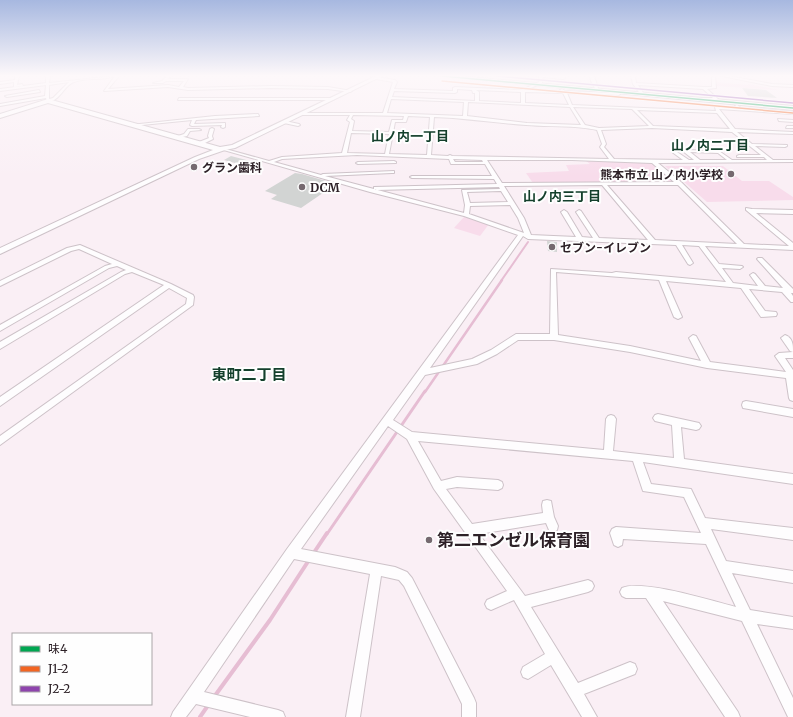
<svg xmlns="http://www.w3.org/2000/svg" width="793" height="717" font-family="Merriweather,'Noto Sans JP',serif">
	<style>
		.green { fill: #f8dceb }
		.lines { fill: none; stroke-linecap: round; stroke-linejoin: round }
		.stream-far3 { stroke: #e6bdd3; stroke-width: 2 }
		.stream-far2 { stroke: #e6bdd3; stroke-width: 2.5 }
		.stream-far1 { stroke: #e6bdd3; stroke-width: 3 }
		.stream { stroke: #e6bdd3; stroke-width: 4 }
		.building { fill: #d2d4d3 }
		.street-casing { stroke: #cdc2c8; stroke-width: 2 }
		.secondary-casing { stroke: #cdc2c8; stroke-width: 2 }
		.street { fill: #fefdfe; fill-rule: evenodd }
		.secondary { fill: #fefdfe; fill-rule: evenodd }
		.bus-1-casing { stroke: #fefefe; stroke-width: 3 }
		.bus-2-casing { stroke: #fefefe; stroke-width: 3 }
		.bus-3-casing { stroke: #fefefe; stroke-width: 3 }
		.bus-1 { stroke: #00a651; stroke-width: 1.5 }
		.bus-2 { stroke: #f26522; stroke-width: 1.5 }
		.bus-3 { stroke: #8e44ad; stroke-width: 1.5 }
		.poi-dot { fill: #75696f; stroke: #fefefe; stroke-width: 1.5 }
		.labels { text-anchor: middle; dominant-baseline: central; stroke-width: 4; stroke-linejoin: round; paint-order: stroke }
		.far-poi-label { font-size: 12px; font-weight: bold; fill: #2d2127; stroke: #fefefe; text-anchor: start }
		.far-neighbourhood-label { font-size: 13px; font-weight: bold; fill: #14402c; stroke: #fefefe }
		.neighbourhood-label { font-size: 15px; font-weight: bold; fill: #14402c; stroke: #fefefe }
		.near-poi-label { font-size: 17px; font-weight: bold; fill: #2d2127; stroke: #fefefe; text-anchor: start }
	</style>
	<rect width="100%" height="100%" fill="#faeff5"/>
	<g class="green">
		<path d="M 715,82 L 748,85 L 748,84 L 779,90 L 715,86 Z"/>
		<path d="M 585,160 L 650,163 L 654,164 L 673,181 L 533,183 L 526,173 L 569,171 L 566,165 L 590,164 Z"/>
		<path d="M 665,166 L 723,166 L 742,181 L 769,181 L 793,197 L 793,200 L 707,202 L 683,181 L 736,181 L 681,181 Z"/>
		<path d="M 464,217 L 489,224 L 480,236 L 454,228 Z"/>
	</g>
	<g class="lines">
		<path class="stream-far3" d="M 501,281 L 528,242"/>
		<path class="stream-far2" d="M 425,392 L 502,280"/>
		<path class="stream-far1" d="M 327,534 L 425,391"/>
		<g class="stream">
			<path d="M 313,554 L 327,533"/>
			<path d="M 214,697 L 270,620 L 309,560"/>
			<path d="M 200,717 L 209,704"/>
		</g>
	</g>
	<g class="building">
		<path d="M 742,88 L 766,90 L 777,98 L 748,96 Z"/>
		<path d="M 231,156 L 254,162 L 246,166 L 224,160 Z"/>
		<path d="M 295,173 L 302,174 L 336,184 L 301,208 L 271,199 L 277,195 L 265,191 Z"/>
		<path d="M 547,241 L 557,242 L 557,252 L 548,251 Z"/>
	</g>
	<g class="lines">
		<g class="street-casing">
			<g id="street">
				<path d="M 15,76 L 19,76 L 17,85 L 22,84 L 23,86 L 14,87 L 14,82 L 0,84 L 0,82 L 15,80 Z"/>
				<path d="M 46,76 L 50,76 L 49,83 L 115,76 C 102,81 86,77 74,82 C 63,86 61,101 47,102 L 46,98 L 0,106 L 0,104 L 45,96 L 46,85 L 0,91 L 0,89 L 46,83 ZM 69,82 L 53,98 L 49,99 L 49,85 Z"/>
				<path d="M 115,76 L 119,76 L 108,89 L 168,85 L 179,87 L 184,81 L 166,81 L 163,83 L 153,83 L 162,81 L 167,76 L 171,76 L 168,79 L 188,79 L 183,87 L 188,88 L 271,86 L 328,87 L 352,91 L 350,92 L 328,89 L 271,88 L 188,90 L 168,87 L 104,91 Z"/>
				<path d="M 539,76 L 565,76 L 565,78 L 563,79 L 543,77 L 542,83 L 526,90 L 561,91 L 560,90 L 562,89 L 565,91 L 614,93 L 618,93 L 620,91 L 622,92 L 619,95 L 567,93 L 572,105 L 716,111 L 715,107 L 737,108 L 735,106 L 737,105 L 741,108 L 793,112 L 793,114 L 719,109 L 735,129 L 793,132 L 793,134 L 737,132 L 752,144 L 787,145 L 787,146 L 785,147 L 755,146 L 773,160 L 793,160 L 793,162 L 658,163 L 681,182 L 744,244 L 789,246 L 746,210 L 746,208 L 752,209 L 793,210 L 793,214 L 756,213 L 793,243 L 793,250 L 705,246 L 719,264 L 742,266 L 743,267 L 740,269 L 722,268 L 733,283 L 758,286 L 750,275 L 753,273 L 755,274 L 765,286 L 783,288 L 757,259 L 758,258 L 762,258 L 793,289 L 793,293 L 791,293 L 793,296 L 793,302 L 791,302 L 782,292 L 749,289 L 765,311 L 776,312 L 777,314 L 776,316 L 761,317 L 741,288 L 666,281 L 682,317 L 678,319 L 674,317 L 659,280 L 556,272 L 558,335 L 630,346 L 701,361 L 689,338 L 693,335 L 696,336 L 710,362 L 786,372 L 775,356 L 779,353 L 793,352 L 793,358 L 785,358 L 793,370 L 793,401 L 790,400 L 789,398 L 786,378 L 707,368 L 630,352 L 554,340 L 518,340 L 497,354 L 477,364 L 425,375 L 393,420 L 412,432 L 604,450 L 606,419 L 608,416 L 611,415 L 614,416 L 616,419 L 613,451 L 674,458 L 672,425 L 655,421 L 653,418 L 655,415 L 658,414 L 699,423 L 701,426 L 699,429 L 696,430 L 681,427 L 684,459 L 793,474 L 793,484 L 643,462 L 651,484 L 691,489 L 705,518 L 793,528 L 793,540 L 711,529 L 726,561 L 793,571 L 793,583 L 732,573 L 750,610 L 793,617 L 793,629 L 757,624 L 793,698 L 793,717 L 788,717 L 742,621 L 663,601 L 738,712 L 740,717 L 725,717 L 646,598 L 626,598 L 622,596 L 620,592 L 622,588 C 642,579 712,601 736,607 L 706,544 L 623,539 L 622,545 L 618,547 L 614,545 L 610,533 L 612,529 L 616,527 L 701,533 L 684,497 L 643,491 L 633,461 L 418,441 L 441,481 L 457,477 L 498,480 L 502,482 L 503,485 L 502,488 L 498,490 L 457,487 L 446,489 L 472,524 L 543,513 L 542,505 L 543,501 L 547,500 L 551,501 L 554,517 L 558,526 L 557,530 L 553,531 L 549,530 L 546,523 L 479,534 L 525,596 L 588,580 L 592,582 L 594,586 L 592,590 L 588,592 L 531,607 L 578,683 L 630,662 L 635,664 L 637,669 L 635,674 L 584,694 L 597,717 L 582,717 L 551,665 L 528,679 L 523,677 L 521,672 L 523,667 L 545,654 L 514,600 L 491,610 L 487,608 L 485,604 L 487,600 L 507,591 L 434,489 L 407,439 L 388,426 L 301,549 L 395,567 L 407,572 L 412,578 L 474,698 L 476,703 L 476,717 L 462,717 L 462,704 L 404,586 L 399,580 L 381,576 L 360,717 L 346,717 L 370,574 L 294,559 L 204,692 L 278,710 L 283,712 L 285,717 L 250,717 L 196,704 L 186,717 L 171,717 L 173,712 L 287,549 L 518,235 L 464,216 L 370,192 L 220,149 L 222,148 L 269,161 L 282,157 L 342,153 L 350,122 L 347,120 L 350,115 L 303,115 L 301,114 L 303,113 L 383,113 L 393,82 L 376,79 L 377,77 L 395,80 L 397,82 L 394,89 L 453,91 L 453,88 L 455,87 L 522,90 L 539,82 ZM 457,89 L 472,90 L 473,93 L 475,93 L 475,101 L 392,97 L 394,91 L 455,93 L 457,92 ZM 476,90 L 521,92 L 521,103 L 479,101 L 479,92 ZM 525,92 L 563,93 L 569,105 L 525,103 ZM 391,99 L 464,102 L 463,116 L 387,113 ZM 468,102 L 570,107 L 581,125 L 527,123 L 467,116 ZM 573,107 L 632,109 L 649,126 L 599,128 L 585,125 ZM 637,110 L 717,113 L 730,129 L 653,126 ZM 353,115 L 404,116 L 403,120 L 392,120 L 389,132 L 352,131 L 354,121 L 351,119 ZM 408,116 L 430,117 L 427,155 L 389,154 L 395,122 L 406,122 ZM 434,117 C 465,118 495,123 526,125 C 550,127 574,125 597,130 L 602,144 L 600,147 L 609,159 L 452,156 L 450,155 L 448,156 L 431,155 ZM 652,128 L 732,132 L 761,155 L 739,155 L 737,156 L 737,157 L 764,157 L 767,160 L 732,160 L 719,151 L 686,150 L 684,151 L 684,152 L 694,160 L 689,160 L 674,150 L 672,151 L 672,152 L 683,160 L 614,159 L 604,147 L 606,144 L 601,130 ZM 351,133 L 389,134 L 385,154 L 347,153 ZM 690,152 L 718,153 L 727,160 L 700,160 ZM 357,155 L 449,159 L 451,164 L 485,164 L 492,176 L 412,176 L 410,177 L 412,178 L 494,179 L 497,184 L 374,187 L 374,189 L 376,190 L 499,187 L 500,189 L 462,190 L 465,205 L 464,213 L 325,176 L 392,173 L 394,173 L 394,171 L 323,174 L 321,175 L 274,162 L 282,159 ZM 453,159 L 482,160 L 483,162 L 455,162 ZM 487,160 L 572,160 L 652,163 L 674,182 L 502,183 ZM 602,185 L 648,240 L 599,238 L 581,211 L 579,210 L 576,212 L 593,238 L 582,237 L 567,212 L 564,210 L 561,212 L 576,237 L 531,235 L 524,218 L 504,186 ZM 607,185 L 678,185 L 737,244 L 655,240 ZM 501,191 L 508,202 L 470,203 L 467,192 ZM 510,205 L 518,218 L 524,233 L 469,214 L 470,206 ZM 523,236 L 528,239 L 676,245 L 688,264 L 690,265 L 693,263 L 682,245 L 699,246 L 726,282 L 616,272 L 612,273 L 551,269 L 550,334 L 516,334 L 491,350 L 472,359 L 430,368 Z"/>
				<path d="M 590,76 L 594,76 L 599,91 L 596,90 L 591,81 Z"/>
				<path d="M 631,76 L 635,76 L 636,83 L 704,87 L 712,87 L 712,77 L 715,76 L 716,88 L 707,89 L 718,99 L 700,100 L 701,98 L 713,98 L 703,89 L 638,85 L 644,94 L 641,95 L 633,84 Z"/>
				<path d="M 722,76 L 729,76 L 772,84 L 793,85 L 793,87 L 772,86 Z"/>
				<path d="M 39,90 L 40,92 L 7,97 L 5,96 Z"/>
				<path d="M 179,98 L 332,98 L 334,99 L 332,100 L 178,100 Z"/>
				<path d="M 258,114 L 259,116 L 196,120 L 194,124 L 225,123 L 225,127 L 223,128 L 221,127 L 222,125 L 192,126 L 190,125 L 192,120 L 132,126 L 130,125 L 215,116 Z"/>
				<path d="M 778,119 L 793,120 L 793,122 L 779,121 Z"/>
				<path d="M 285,121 L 299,124 L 300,125 L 298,126 L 284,123 Z"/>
				<path d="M 787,126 L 793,126 L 793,128 L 786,128 Z"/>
				<path d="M 212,128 L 214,129 L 212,136 L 213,139 L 203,144 L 199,144 L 199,142 L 209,138 L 208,136 L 210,129 Z"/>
				<path d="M 188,129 L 199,129 L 201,130 L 190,131 L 187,136 L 178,138 L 178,136 L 184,134 Z"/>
				<path d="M 394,161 L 396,162 L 396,163 L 358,164 L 356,163 L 358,162 Z"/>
				<path d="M 80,245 L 171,284 L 193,295 L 194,297 L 193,305 L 0,445 L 0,436 L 186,304 L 187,298 L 169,288 L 0,406 L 0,397 L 164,285 L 132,272 L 125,274 L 0,349 L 0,342 L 121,272 L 126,270 L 117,266 L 109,268 L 0,331 L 0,325 L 105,266 L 112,264 L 79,249 L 71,251 L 0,286 L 0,281 L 67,248 Z"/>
				<path d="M 785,335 C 793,338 793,345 793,352 L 790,351 L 781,338 Z"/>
				<path d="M 746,401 L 793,409 L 793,417 L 743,408 L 742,405 L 743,402 Z"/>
			</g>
		</g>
		<g class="secondary-casing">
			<g id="secondary">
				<path d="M 376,76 L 382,76 L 235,148 L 225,150 L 199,159 L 0,254 L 0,248 L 195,157 L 213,150 L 48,103 L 0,118 L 0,114 L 48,99 L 220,147 L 232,145 Z"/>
				<path d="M 440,76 L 458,76 L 793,106 L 793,110 Z"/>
			</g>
		</g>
		<use href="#street" class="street"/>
		<use href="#secondary" class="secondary"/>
		<g class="bus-1-casing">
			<path id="bus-1" d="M 442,76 L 793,108"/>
		</g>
		<g class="bus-2-casing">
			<path id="bus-2" d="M 442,81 L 793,113"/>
		</g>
		<g class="bus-3-casing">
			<path id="bus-3" d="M 497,76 L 793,103"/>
		</g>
		<use href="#bus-1" class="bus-1"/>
		<use href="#bus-2" class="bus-2"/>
		<use href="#bus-3" class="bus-3"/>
	</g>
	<linearGradient id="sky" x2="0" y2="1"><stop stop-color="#a7b8e0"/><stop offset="0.43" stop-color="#fdf8fa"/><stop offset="1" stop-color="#fdf8fa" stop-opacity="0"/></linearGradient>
	<rect width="793" height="176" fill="url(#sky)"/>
	<g class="poi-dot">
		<circle cx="194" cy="167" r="4"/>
		<circle cx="731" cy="174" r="4"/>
		<circle cx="302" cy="187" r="4"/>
		<circle cx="552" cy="247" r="4"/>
		<circle cx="429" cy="540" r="4"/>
	</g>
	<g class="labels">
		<g class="far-poi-label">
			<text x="202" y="167">グラン歯科</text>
			<text x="723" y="174" text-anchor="end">熊本市立 山ノ内小学校</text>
			<text x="310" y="187">DCM</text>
			<text x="560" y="247">セブン-イレブン</text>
		</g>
		<g class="far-neighbourhood-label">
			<text x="410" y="136">山ノ内一丁目</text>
			<text x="710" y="145">山ノ内二丁目</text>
			<text x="562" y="196">山ノ内三丁目</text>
		</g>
		<g class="neighbourhood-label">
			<text x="249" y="374">東町二丁目</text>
		</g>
		<g class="near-poi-label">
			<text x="437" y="540">第二エンゼル保育園</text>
		</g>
	</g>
	<rect x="12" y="633" width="140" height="72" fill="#fefefe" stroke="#aaa6a8"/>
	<rect x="20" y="646" width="20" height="6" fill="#00a651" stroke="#aaa6a8"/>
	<text x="48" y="653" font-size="12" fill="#2d2127">味4</text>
	<rect x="20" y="666" width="20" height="6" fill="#f26522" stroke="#aaa6a8"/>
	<text x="48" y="673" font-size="12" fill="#2d2127">J1-2</text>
	<rect x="20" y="686" width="20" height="6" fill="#8e44ad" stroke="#aaa6a8"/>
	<text x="48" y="693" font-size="12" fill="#2d2127">J2-2</text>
</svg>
